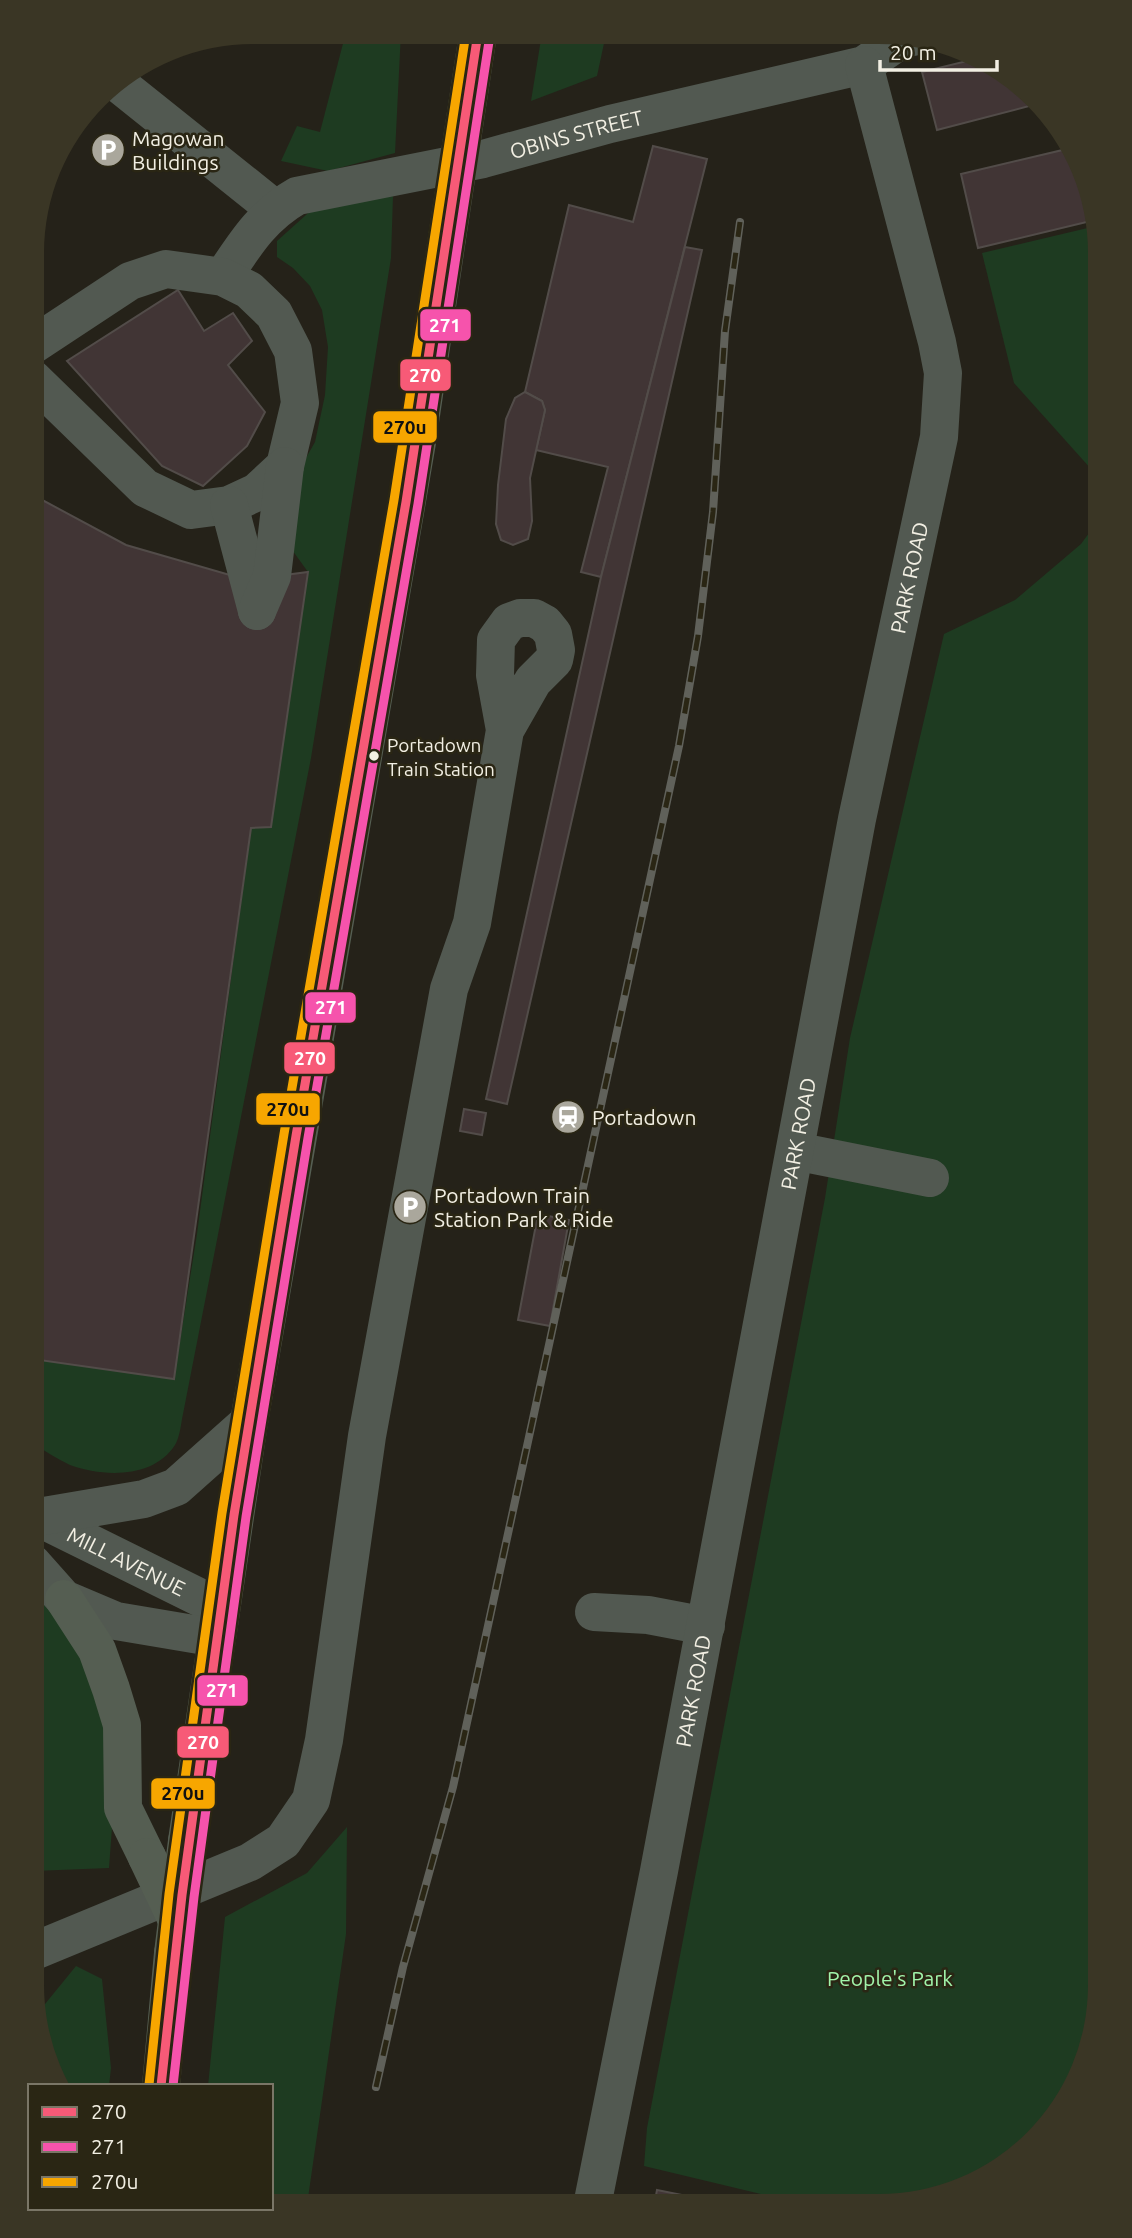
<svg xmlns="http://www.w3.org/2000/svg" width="1132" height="2238" font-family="Ubuntu,sans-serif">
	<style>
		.green { fill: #1e3b21 }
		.building { fill: #413535; stroke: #524c49; stroke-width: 2 }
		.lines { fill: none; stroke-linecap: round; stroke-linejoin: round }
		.minor { stroke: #525951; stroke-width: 38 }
		.highway { stroke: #555e52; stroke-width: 38 }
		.rail-casing { stroke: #60615a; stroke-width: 8 }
		.rail { stroke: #2a2614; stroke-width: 5; stroke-dasharray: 16; stroke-linecap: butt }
		.highway-bridge { stroke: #555e52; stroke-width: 38 }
		.bus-1-casing { stroke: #2a2614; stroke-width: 14 }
		.bus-2-casing { stroke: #2a2614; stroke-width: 14 }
		.bus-3-casing { stroke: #2a2614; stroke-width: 14 }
		.bus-1 { stroke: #f75a77; stroke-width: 9 }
		.bus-2 { stroke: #f653ac; stroke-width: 9 }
		.bus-3 { stroke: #f7a600; stroke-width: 9 }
		.bus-dot { fill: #f2efe3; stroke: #2a2614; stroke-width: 2.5 }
		.labels { text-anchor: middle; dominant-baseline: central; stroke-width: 5; stroke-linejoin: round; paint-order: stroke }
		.bus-label { font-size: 19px; fill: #f2efe3; stroke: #2a2614; text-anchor: start }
		.street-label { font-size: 21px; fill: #f2efe3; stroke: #2a2614 }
		.poi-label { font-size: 21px; fill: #f2efe3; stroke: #2a2614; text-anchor: start }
		.park-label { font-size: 21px; fill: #a1f4aa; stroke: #2a2614 }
		.line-badge { stroke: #2a2614; stroke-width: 2.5 }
		.badge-label { font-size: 19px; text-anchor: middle; font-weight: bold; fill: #fff }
		.pale-badge-label { font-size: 19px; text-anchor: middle; font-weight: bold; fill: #111 }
	</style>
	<rect width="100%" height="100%" fill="#252219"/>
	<g class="green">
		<path d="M 346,32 L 401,32 L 395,153 L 328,171 L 281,161 L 297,126 L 320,132 Z"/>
		<path d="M 542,33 L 606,34 L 597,76 L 531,101 Z"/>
		<path d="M 393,196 L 391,258 L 311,758 L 183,1414 C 181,1423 180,1437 175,1445 C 153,1479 103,1477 70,1465 C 57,1459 44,1450 32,1443 L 32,1359 L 174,1379 L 197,1234 L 251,828 L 271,827 L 308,572 L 290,547 L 294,479 L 315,442 L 325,395 L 328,347 L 322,310 L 310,286 L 293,268 L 277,257 L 277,241 L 316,206 Z"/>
		<path d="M 1096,226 L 1100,253 L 1100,479 L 1014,383 L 982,253 Z"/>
		<path d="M 1100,518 L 1100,2000 L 1084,2070 L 1055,2120 L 1003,2169 L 950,2195 L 879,2206 L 811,2206 L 644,2166 L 647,2128 L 825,1198 L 850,1038 L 944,634 L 1015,600 L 1081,544 Z"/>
		<path d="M 32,1591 L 84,1649 L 110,1740 L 113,1814 L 109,1868 L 34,1871 L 32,1772 L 38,1731 L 32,1704 Z"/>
		<path d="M 347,1827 L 346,1934 L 307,2205 L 271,2205 L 271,2086 L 208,2086 L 225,1917 L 307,1873 Z"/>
		<path d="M 76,1966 L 102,1979 L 111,2068 L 109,2086 L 63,2086 L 43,2056 L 41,2009 Z"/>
	</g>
	<g class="building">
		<path d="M 971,60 L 1025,86 L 1037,104 L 937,130 L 922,72 Z"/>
		<path d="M 653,146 L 707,159 L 601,577 L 581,572 L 608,467 L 536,450 L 545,410 L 542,401 L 525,392 L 569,205 L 633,222 Z"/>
		<path d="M 1067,149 L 1089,182 L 1095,220 L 978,248 L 961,174 Z"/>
		<path d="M 685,247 L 702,250 L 507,1104 L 486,1099 L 601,577 Z"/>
		<path d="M 178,290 L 204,331 L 233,313 L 252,341 L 228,365 L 265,412 L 247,446 L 203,486 L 162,466 L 67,361 Z"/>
		<path d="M 525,392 L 542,401 L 545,410 L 530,478 L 532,521 L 528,539 L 513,545 L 501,540 L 496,524 L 498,485 L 506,419 L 515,398 Z"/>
		<path d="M 33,495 L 126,545 L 247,580 L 308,572 L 271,827 L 251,828 L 174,1379 L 32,1359 Z"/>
		<path d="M 464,1109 L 486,1113 L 482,1135 L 460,1131 Z"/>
		<path d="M 538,1214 L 569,1220 L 550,1326 L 518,1320 Z"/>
		<path d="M 657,2190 L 707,2200 L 706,2206 L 654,2206 Z"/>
	</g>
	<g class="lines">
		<g class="minor">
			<path d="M 115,81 L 275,209"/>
			<path id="s1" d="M 223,277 C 245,244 262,216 297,196 L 483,159 L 610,124 L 864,65 L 902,39 L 917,36"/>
			<path d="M 33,379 L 145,488 L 191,510 L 229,505 L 257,492 L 285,466 L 300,403 L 293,351 L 274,314 L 249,290 L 223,277 L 166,269 L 130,281 L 33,345"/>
			<path d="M 229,505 L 257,611"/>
			<path d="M 257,611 L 272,576 L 285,466"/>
			<path d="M 795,1151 L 930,1178"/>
			<path id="s2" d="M 35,1516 L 221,1608"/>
			<path d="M 38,1517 L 144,1499 L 176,1487 L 249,1422"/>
			<path d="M 32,1563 L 64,1599 L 116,1621 L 217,1638"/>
			<path d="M 594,1612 L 648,1615 L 706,1626"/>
			<path d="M 32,1952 L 250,1862 L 283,1841 L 311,1800 L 324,1740 L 367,1436 L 449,989 L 472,923 L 505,730 L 495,675 L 496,640 L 509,622 L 520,618 L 534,618 L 545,624 L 553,634 L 556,650 L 554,660 L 533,681 L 505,730"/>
			<path id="s3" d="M 592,2206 L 659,1871 L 857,819 L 939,437 L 943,373 L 937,342 L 864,65"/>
		</g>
		<g class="highway">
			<path d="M 64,1599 L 97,1650 L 111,1689 L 122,1725 L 123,1808 L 147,1857"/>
			<path d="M 187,1841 L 249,1422 L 417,442 L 447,238"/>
			<path d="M 161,2086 L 173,1953"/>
		</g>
		<g class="rail-casing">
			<path id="rail" d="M 376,2087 L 403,1967 L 453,1787 L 679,746 L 698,636 L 713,512 L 725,331 L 740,222"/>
		</g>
		<use href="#rail" class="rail"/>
		<g class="highway-bridge">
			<path d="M 447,238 L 478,34"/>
			<path d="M 147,1857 L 177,1920"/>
			<path d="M 173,1953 L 187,1841"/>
		</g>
		<g class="bus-1-casing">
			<path id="bus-1" d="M 161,2086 L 182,1895 L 234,1515 L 296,1136 L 406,502 L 478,33"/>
		</g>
		<g class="bus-2-casing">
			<path id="bus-2" d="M 173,2086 L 194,1897 L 246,1517 L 308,1138 L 418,504 L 490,35"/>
		</g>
		<g class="bus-3-casing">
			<path id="bus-3" d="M 149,2085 L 169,1894 L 222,1513 L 284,1134 L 394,500 L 466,33"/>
		</g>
		<use href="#bus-1" class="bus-1"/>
		<use href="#bus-2" class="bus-2"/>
		<use href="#bus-3" class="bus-3"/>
	</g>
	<defs>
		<g id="parking-disc" transform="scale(1.75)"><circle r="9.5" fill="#aaa79c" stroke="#2a2614"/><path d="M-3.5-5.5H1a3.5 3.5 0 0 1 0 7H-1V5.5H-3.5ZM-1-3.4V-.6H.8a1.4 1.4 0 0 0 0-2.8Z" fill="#fff"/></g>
		<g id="station-disc" transform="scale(1.75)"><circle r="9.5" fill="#aaa79c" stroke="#2a2614"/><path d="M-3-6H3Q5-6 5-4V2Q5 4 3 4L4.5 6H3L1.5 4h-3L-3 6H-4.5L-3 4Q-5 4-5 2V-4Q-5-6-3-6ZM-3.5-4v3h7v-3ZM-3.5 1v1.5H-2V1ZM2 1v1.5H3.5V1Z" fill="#fff"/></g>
	</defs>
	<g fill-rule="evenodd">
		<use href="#parking-disc" x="108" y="150"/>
		<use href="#station-disc" x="568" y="1117"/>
		<use href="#parking-disc" x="410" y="1207"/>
	</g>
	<circle class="bus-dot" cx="374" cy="756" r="6"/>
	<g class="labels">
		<g class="bus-label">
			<text x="387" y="745">Portadown<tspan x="387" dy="24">Train Station</tspan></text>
		</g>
		<g class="street-label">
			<text stroke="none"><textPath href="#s1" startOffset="397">OBINS STREET</textPath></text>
			<text stroke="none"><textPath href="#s3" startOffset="1659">PARK ROAD</textPath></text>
			<text stroke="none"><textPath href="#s3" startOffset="1092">PARK ROAD</textPath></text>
			<text stroke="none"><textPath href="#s2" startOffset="102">MILL AVENUE</textPath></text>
			<text stroke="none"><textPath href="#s3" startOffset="525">PARK ROAD</textPath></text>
		</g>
		<g class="poi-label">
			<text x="132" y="138">Magowan<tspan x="132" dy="24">Buildings</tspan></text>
			<text x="592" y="1117">Portadown</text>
			<text x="434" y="1195">Portadown Train<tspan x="434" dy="24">Station Park &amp; Ride</tspan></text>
		</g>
		<g class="park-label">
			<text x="890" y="1978">People's Park</text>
		</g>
	</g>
	<path d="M0 0H1132V2238H0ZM253 44H879A209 209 0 0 1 1088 253V1985A209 209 0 0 1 879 2194H253A209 209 0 0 1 44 1985V253A209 209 0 0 1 253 44Z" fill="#3a3625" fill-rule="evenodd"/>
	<g class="line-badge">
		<rect x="419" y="308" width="53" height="34" rx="7" fill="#f653ac"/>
		<rect x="399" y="358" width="53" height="34" rx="7" fill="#f75a77"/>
		<rect x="372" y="410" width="66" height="34" rx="7" fill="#f7a600"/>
		<rect x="304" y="991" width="53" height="33" rx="7" fill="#f653ac"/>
		<rect x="283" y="1041" width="53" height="34" rx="7" fill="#f75a77"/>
		<rect x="255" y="1092" width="66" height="34" rx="7" fill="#f7a600"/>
		<rect x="196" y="1674" width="53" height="33" rx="7" fill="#f653ac"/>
		<rect x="176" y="1725" width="54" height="34" rx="7" fill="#f75a77"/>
		<rect x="150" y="1777" width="66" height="33" rx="7" fill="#f7a600"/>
	</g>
	<g class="badge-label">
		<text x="445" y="332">271</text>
		<text x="425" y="382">270</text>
		<text x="331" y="1014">271</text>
		<text x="310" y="1065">270</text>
		<text x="222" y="1697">271</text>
		<text x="203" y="1749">270</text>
	</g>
	<g class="pale-badge-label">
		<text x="405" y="434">270u</text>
		<text x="288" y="1116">270u</text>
		<text x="183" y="1800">270u</text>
	</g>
	<rect x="28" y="2084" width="245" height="126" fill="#2a2614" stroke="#7a7667" stroke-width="2"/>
	<rect x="42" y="2107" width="35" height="10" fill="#f75a77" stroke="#7a7667" stroke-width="2"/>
	<text x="91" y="2119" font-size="21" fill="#f2efe3">270</text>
	<rect x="42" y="2142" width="35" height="10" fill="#f653ac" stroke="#7a7667" stroke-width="2"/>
	<text x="91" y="2154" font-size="21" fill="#f2efe3">271</text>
	<rect x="42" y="2177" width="35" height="10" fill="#f7a600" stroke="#7a7667" stroke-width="2"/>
	<text x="91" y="2189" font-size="21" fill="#f2efe3">270u</text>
	<path d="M880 60v10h117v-10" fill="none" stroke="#f2efe3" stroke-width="3.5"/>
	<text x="890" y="60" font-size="21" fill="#f2efe3" stroke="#2a2614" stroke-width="5" paint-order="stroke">20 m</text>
</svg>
